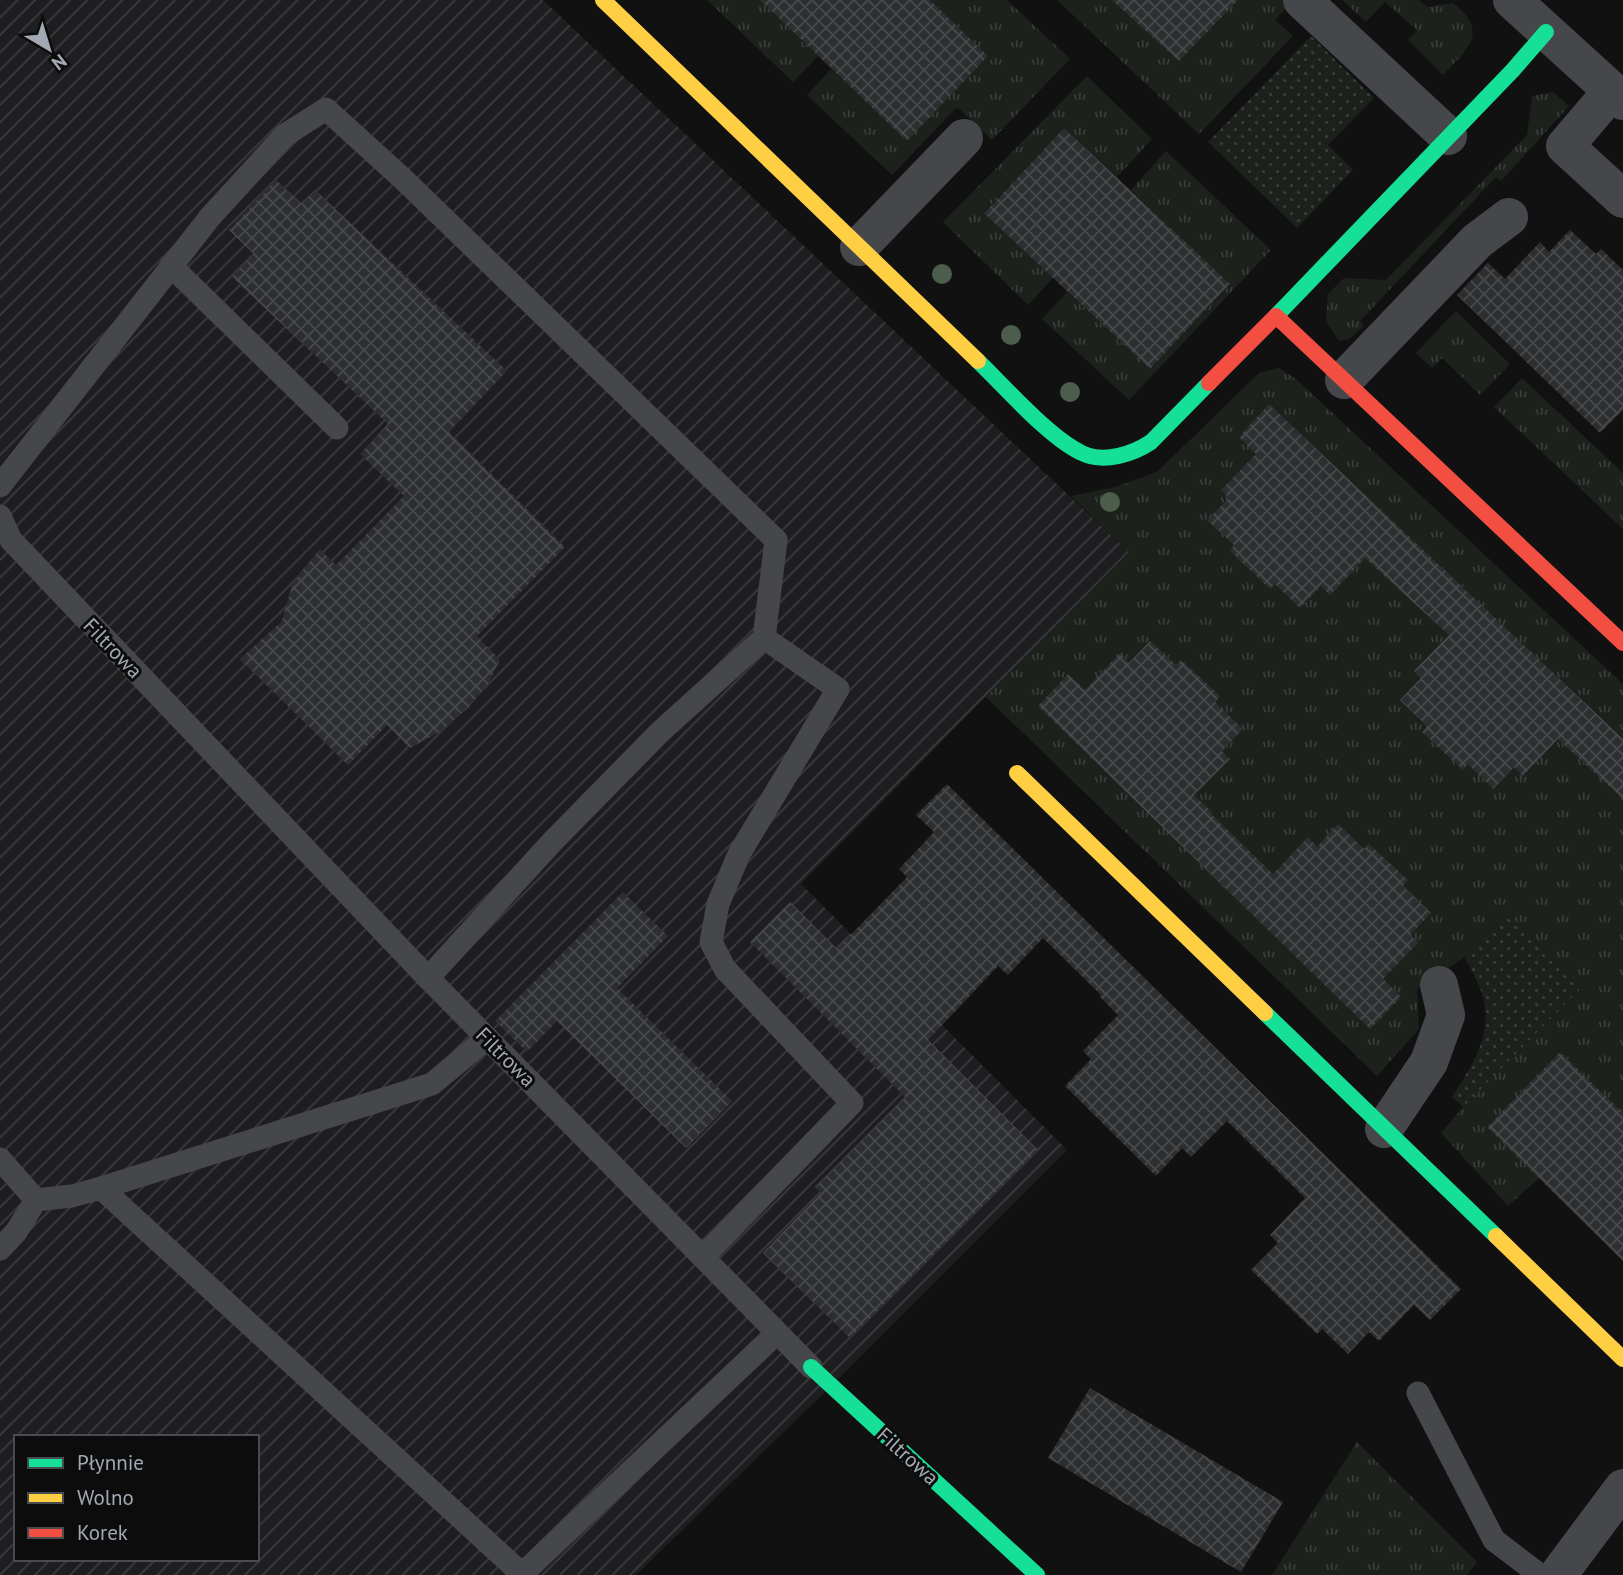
<svg xmlns="http://www.w3.org/2000/svg" width="1623" height="1575" font-family="'PT Sans',sans-serif">
	<style>
		.industrial { fill: url(#industrial-furrows); fill-rule: evenodd }
		.grass { fill: url(#grass-tufts) }
		.park { fill: url(#park-dots) }
		.building { fill: url(#building-cross-hatch) }
		.lines { fill: none; stroke-linecap: round; stroke-linejoin: round }
		.lane { stroke: #46474a; stroke-width: 23 }
		.street { stroke: #46474a; stroke-width: 38 }
		.fast { stroke: #16e098; stroke-width: 16 }
		.slow { stroke: #ffcf43; stroke-width: 16 }
		.jam { stroke: #f24e42; stroke-width: 16 }
		.tree { fill: #4c5d4c }
		.labels { text-anchor: middle; dominant-baseline: central; stroke-width: 6; stroke-linejoin: round; paint-order: stroke }
		.street-label { font-size: 21px; fill: #a3a9b2; stroke: #0c0c0d }
	</style>
	<defs>
		<pattern id="industrial-furrows" width="10" height="10" patternUnits="userSpaceOnUse" patternTransform="scale(1.75)"><rect width="10" height="10" fill="#1e1e20"/><path d="M-1 1l2-2M0 10L10 0M9 11l2-2" fill="none" stroke="#3c3c3e"/></pattern>
		<pattern id="grass-tufts" width="24" height="20" patternUnits="userSpaceOnUse" patternTransform="scale(1.75)"><rect width="24" height="20" fill="#1c211c"/><path d="M3 7l-1-3M5 7V3M7 7l1-3M15 17l-1-3M17 17v-4M19 17l1-3" fill="none" stroke="#3a3e3b"/></pattern>
		<pattern id="park-dots" width="8" height="8" patternUnits="userSpaceOnUse" patternTransform="scale(1.75)"><rect width="8" height="8" fill="#1c211c"/><path d="M2 2h.1M6 6h.1" fill="none" stroke="#3a3e3b" stroke-width="1.8" stroke-linecap="round"/></pattern>
		<pattern id="building-cross-hatch" width="8" height="8" patternUnits="userSpaceOnUse" patternTransform="scale(1.75)"><rect width="8" height="8" fill="#2d2e2f"/><path d="M0 0l8 8M0 8l8-8" fill="none" stroke="#48494b"/></pattern>
	</defs>
	<rect width="100%" height="100%" fill="#111112"/>
	<path class="industrial" d="M 0,0 L 543,0 L 1129,552 L 801,884 L 1067,1150 L 831,1386 L 636,1575 L 0,1575 ZM 16,1437 L 257,1437 L 257,1559 L 16,1559 Z"/>
	<g class="grass">
		<path d="M 707,0 L 760,0 L 818,56 L 793,82 Z"/>
		<path d="M 930,0 L 1007,0 L 1070,59 L 992,140 L 957,107 L 892,175 L 807,95 L 831,69 L 907,140 L 988,56 Z"/>
		<path d="M 1057,0 L 1293,0 L 1275,20 L 1293,36 L 1199,134 Z"/>
		<path d="M 1342,0 L 1419,0 L 1427,7 L 1453,3 C 1490,32 1468,49 1443,75 L 1408,40 L 1417,30 L 1385,2 L 1366,22 Z"/>
		<path d="M 1087,76 L 1152,139 L 1117,177 L 1064,128 L 984,212 L 1053,278 L 1028,305 L 943,222 Z"/>
		<path d="M 1553,92 L 1569,106 L 1501,181 L 1496,177 L 1360,321 L 1364,326 L 1349,339 L 1339,341 L 1326,321 L 1328,294 L 1344,278 L 1386,280 L 1527,135 L 1532,96 Z"/>
		<path d="M 1166,151 L 1271,250 L 1129,400 L 1042,319 L 1067,292 L 1150,369 L 1230,285 L 1131,190 Z"/>
		<path d="M 1456,311 L 1510,364 L 1480,395 L 1442,358 L 1432,368 L 1416,353 Z"/>
		<path d="M 1279,368 L 1296,379 L 1623,684 L 1623,1113 L 1560,1052 L 1487,1127 L 1539,1178 L 1508,1206 L 1441,1133 L 1463,1107 L 1581,988 L 1507,912 L 1465,957 L 1417,989 L 1419,1029 L 1377,1076 L 986,697 L 1129,552 L 1071,496 L 1115,487 L 1157,472 L 1259,373 Z"/>
		<path d="M 1522,378 L 1623,473 L 1623,529 L 1494,407 Z"/>
		<path d="M 1357,1442 L 1477,1562 L 1467,1575 L 1272,1575 Z"/>
	</g>
	<g class="park">
		<path d="M 1311,36 L 1374,98 L 1328,145 L 1353,170 L 1297,228 L 1208,142 Z"/>
		<path d="M 1507,912 L 1581,988 L 1463,1107 L 1452,1097 C 1472,1066 1493,1035 1483,997 C 1479,983 1471,970 1465,957 Z"/>
	</g>
	<g class="building">
		<path d="M 760,0 L 930,0 L 988,56 L 907,141 Z"/>
		<path d="M 1112,0 L 1238,0 L 1179,61 Z"/>
		<path d="M 1064,128 L 1230,284 L 1150,369 L 984,213 Z"/>
		<path d="M 276,180 L 301,203 L 315,190 L 507,371 L 449,432 L 565,547 L 477,636 L 500,660 L 489,682 L 469,707 L 441,731 L 410,748 L 387,725 L 348,765 L 240,659 L 282,621 L 291,589 L 299,574 L 320,549 L 336,565 L 404,496 L 360,454 L 388,424 L 232,277 L 254,254 L 229,230 Z"/>
		<path d="M 1570,230 L 1596,254 L 1601,249 L 1623,270 L 1623,410 L 1600,433 L 1457,295 L 1488,263 L 1505,279 L 1540,242 L 1549,252 Z"/>
		<path d="M 1269,404 L 1623,739 L 1623,799 L 1558,739 L 1523,776 L 1514,767 L 1493,789 L 1468,764 L 1463,770 L 1422,732 L 1427,726 L 1400,700 L 1421,678 L 1414,671 L 1449,635 L 1365,558 L 1330,595 L 1321,586 L 1300,608 L 1275,584 L 1270,589 L 1230,551 L 1234,545 L 1207,520 L 1229,498 L 1221,490 L 1256,454 L 1239,437 Z"/>
		<path d="M 1150,641 L 1176,665 L 1181,660 L 1220,696 L 1215,702 L 1243,729 L 1222,751 L 1230,759 L 1194,795 L 1213,813 L 1211,814 L 1273,874 L 1308,837 L 1317,847 L 1338,824 L 1364,849 L 1369,844 L 1408,880 L 1403,886 L 1431,913 L 1410,935 L 1418,943 L 1383,979 L 1401,997 L 1370,1029 L 1038,706 L 1068,674 L 1085,690 L 1120,653 L 1129,663 Z"/>
		<path d="M 947,784 L 1461,1289 L 1430,1320 L 1414,1305 L 1379,1341 L 1369,1332 L 1348,1354 L 1322,1329 L 1317,1334 L 1251,1270 L 1278,1243 L 1270,1235 L 1305,1198 L 1227,1121 L 1191,1157 L 1182,1148 L 1156,1176 L 1065,1086 L 1091,1059 L 1083,1051 L 1118,1015 L 1100,997 L 1101,995 L 1043,938 L 1008,975 L 998,966 L 928,1040 L 1038,1150 L 850,1338 L 763,1253 L 821,1193 L 815,1187 L 905,1097 L 750,942 L 790,902 L 837,949 L 907,877 L 899,869 L 934,832 L 916,815 Z"/>
		<path d="M 623,892 L 668,936 L 617,988 L 732,1101 L 686,1148 L 557,1021 L 527,1052 L 495,1021 Z"/>
		<path d="M 1560,1052 L 1623,1113 L 1623,1261 L 1487,1127 Z"/>
		<path d="M 1090,1388 L 1283,1502 L 1241,1572 L 1048,1458 Z"/>
	</g>
	<g class="lines">
		<g class="lane">
			<path d="M 171,266 L 337,428"/>
			<path d="M 0,486 L 210,217 L 285,135 L 326,109 L 402,178 L 776,540 L 764,638"/>
			<path d="M 0,516 L 11,540 L 428,978 L 811,1367"/>
			<path d="M 428,978 L 552,842 L 660,732 L 764,638 L 838,689 L 739,854 L 718,904 L 711,942 L 725,969 L 852,1103 L 703,1257"/>
			<path d="M 0,1159 L 36,1200"/>
			<path d="M 101,1188 L 522,1574"/>
			<path d="M 0,1249 L 16,1232 L 36,1200 L 72,1196 L 101,1188 L 432,1084 L 487,1038"/>
			<path d="M 1418,1393 L 1494,1540 L 1540,1575"/>
			<path d="M 521,1575 L 777,1333"/>
		</g>
		<g class="street">
			<path d="M 1302,0 L 1448,136"/>
			<path d="M 1512,0 L 1623,101"/>
			<path d="M 1612,91 L 1565,146 L 1623,199"/>
			<path d="M 859,247 L 964,138"/>
			<path d="M 1344,380 L 1477,241 L 1509,217"/>
			<path d="M 1384,1129 L 1429,1062 L 1446,1015 L 1439,985"/>
			<path d="M 1558,1575 L 1623,1488"/>
		</g>
		<g class="fast">
			<path d="M 1276,316 L 1513,70 L 1546,32"/>
			<path d="M 978,361 C 1005,387 1051,440 1084,454 C 1105,463 1133,454 1151,442 L 1209,383"/>
			<path d="M 1265,1013 L 1496,1236"/>
			<path d="M 811,1367 L 1037,1575"/>
		</g>
		<g class="slow">
			<path d="M 603,0 L 978,361"/>
			<path d="M 1017,773 L 1265,1013"/>
			<path d="M 1496,1236 L 1623,1359"/>
		</g>
		<path class="jam" d="M 1209,383 L 1276,316 L 1623,643"/>
	</g>
	<g class="tree">
		<circle cx="942" cy="274" r="10"/>
		<circle cx="1011" cy="335" r="10"/>
		<circle cx="1070" cy="392" r="10"/>
		<circle cx="1110" cy="502" r="10"/>
	</g>
	<g class="labels">
		<g class="street-label">
			<text transform="translate(113 648) rotate(46)">Filtrowa</text>
			<text transform="translate(506 1057) rotate(45)">Filtrowa</text>
			<text transform="translate(908 1456) rotate(42)">Filtrowa</text>
		</g>
	</g>
	<rect x="14" y="1435" width="245" height="126" fill="#0c0c0d" stroke="#484b4f" stroke-width="2"/>
	<rect x="28" y="1458" width="35" height="10" fill="#16e098" stroke="#484b4f" stroke-width="2"/>
	<text x="77" y="1470" font-size="21" fill="#a3a9b2">Płynnie</text>
	<rect x="28" y="1493" width="35" height="10" fill="#ffcf43" stroke="#484b4f" stroke-width="2"/>
	<text x="77" y="1505" font-size="21" fill="#a3a9b2">Wolno</text>
	<rect x="28" y="1528" width="35" height="10" fill="#f24e42" stroke="#484b4f" stroke-width="2"/>
	<text x="77" y="1540" font-size="21" fill="#a3a9b2">Korek</text>
	<g transform="translate(49 49) rotate(142)" stroke="#0c0c0d" stroke-width="5" paint-order="stroke">
	<path d="M0-5L12 26L0 18L-12 26Z" fill="#a3a9b2"/>
	<text y="-10" font-size="19" font-weight="bold" text-anchor="middle" fill="#a3a9b2">N</text>
	</g>
</svg>
